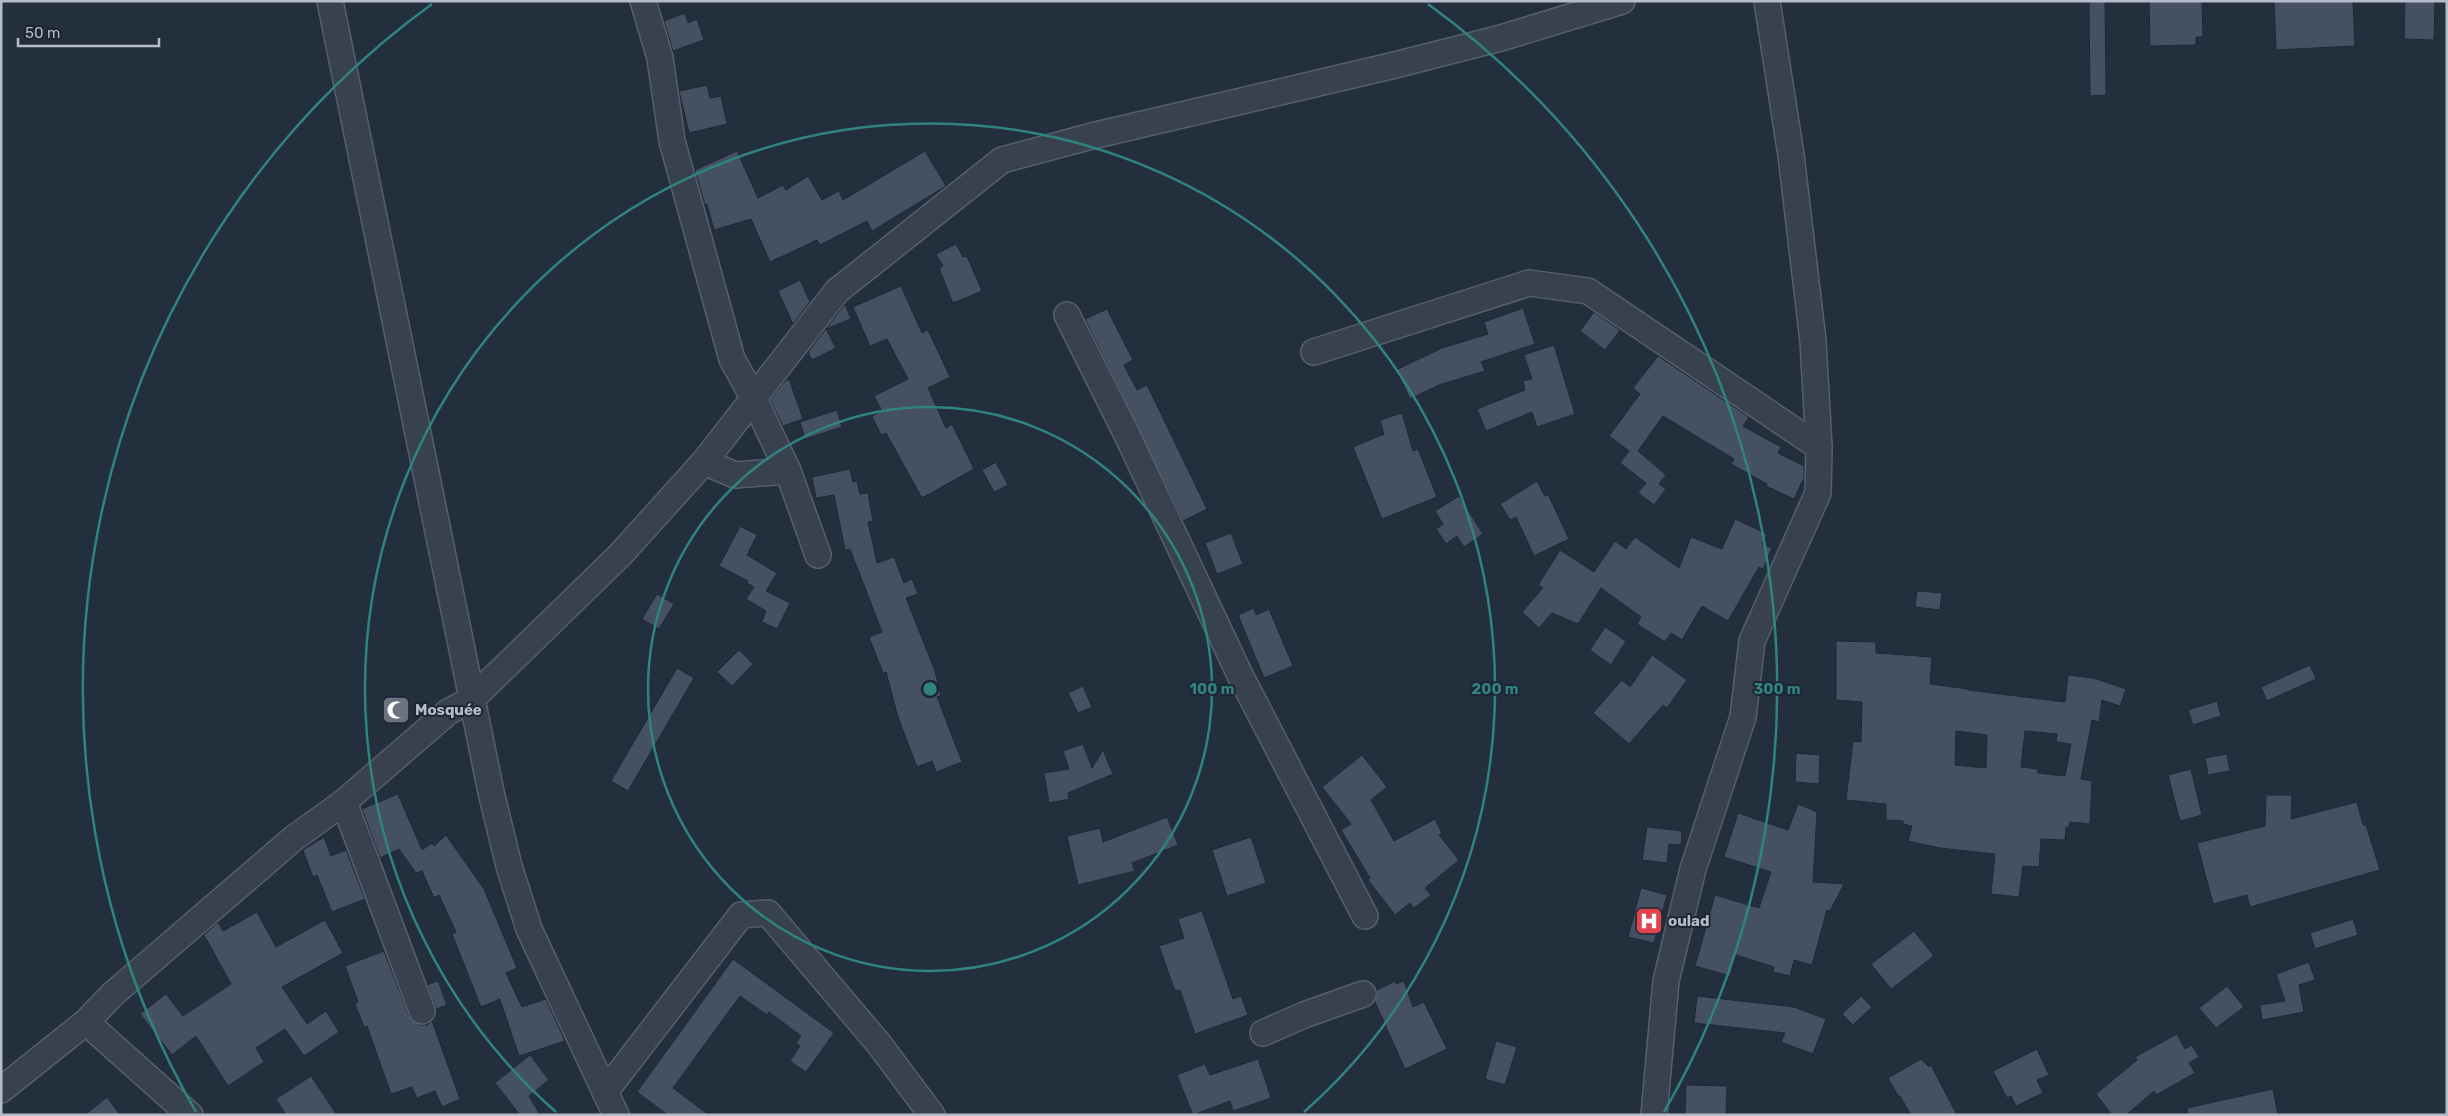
<svg xmlns="http://www.w3.org/2000/svg" width="2448" height="1116" font-family="Rubik,sans-serif">
	<style>
		.building { fill: #455162; stroke: #1f2835; fill-rule: evenodd }
		.lines { fill: none; stroke-linecap: round; stroke-linejoin: round }
		.minor-casing { stroke: #565f6c; stroke-width: 28 }
		.minor { stroke: #38414e; stroke-width: 25 }
		.ring { fill: none; stroke: #308480; stroke-width: 2.5 }
		.labels { text-anchor: middle; dominant-baseline: central; stroke-width: 4; stroke-linejoin: round; paint-order: stroke }
		.poi-label { font-size: 15px; font-weight: bold; fill: #b4bcc9; stroke: #1d2633; text-anchor: start }
		.centre { fill: #308480; stroke: #1d2633; stroke-width: 2.5 }
		.ring-label { font-size: 15px; text-anchor: middle; font-weight: bold; fill: #308480; stroke: #1d2633; stroke-width: 4; stroke-linejoin: round; paint-order: stroke }
	</style>
	<rect width="100%" height="100%" fill="#242f3e"/>
	<g class="building">
		<path d="M 2105,1 L 2106,95 L 2090,96 L 2089,2 Z"/>
		<path d="M 2149,1 L 2202,1 L 2203,37 L 2196,37 L 2196,45 L 2150,46 Z"/>
		<path d="M 2274,1 L 2353,1 L 2355,46 L 2276,50 Z"/>
		<path d="M 2405,1 L 2435,1 L 2434,40 L 2404,39 Z"/>
		<path d="M 685,13 L 688,23 L 697,19 L 704,40 L 673,51 L 664,21 Z"/>
		<path d="M 707,85 L 710,98 L 721,96 L 727,124 L 689,133 L 679,91 Z"/>
		<path d="M 737,151 L 758,198 L 783,185 L 786,190 L 808,176 L 822,200 L 839,191 L 843,200 L 925,151 L 946,186 L 872,231 L 867,221 L 820,245 L 817,240 L 770,262 L 751,219 L 714,230 L 707,204 L 705,205 L 695,170 Z"/>
		<path d="M 956,244 L 963,257 L 967,256 L 982,291 L 953,303 L 939,268 L 943,266 L 936,254 Z"/>
		<path d="M 800,280 L 810,302 L 793,324 L 778,291 Z"/>
		<path d="M 901,286 L 922,333 L 928,330 L 950,377 L 928,388 L 946,428 L 952,424 L 974,469 L 922,498 L 886,433 L 881,435 L 872,416 L 882,411 L 874,396 L 908,379 L 887,339 L 870,346 L 853,307 Z"/>
		<path d="M 845,304 L 851,319 L 826,329 L 836,348 L 812,360 L 808,352 Z"/>
		<path d="M 1523,308 L 1535,344 L 1481,362 L 1485,371 L 1439,385 L 1410,399 L 1396,370 L 1442,348 L 1488,334 L 1484,322 Z"/>
		<path d="M 1107,309 L 1133,360 L 1124,365 L 1137,390 L 1147,385 L 1207,509 L 1183,521 L 1085,319 Z"/>
		<path d="M 1594,312 L 1620,330 L 1605,350 L 1580,331 Z"/>
		<path d="M 1554,345 L 1575,414 L 1537,427 L 1532,412 L 1486,431 L 1477,409 L 1525,390 L 1523,381 L 1532,379 L 1524,355 Z"/>
		<path d="M 1658,356 L 1749,417 L 1743,426 L 1781,447 L 1778,453 L 1804,466 L 1804,478 L 1794,499 L 1766,486 L 1767,484 L 1731,464 L 1734,459 L 1663,416 L 1638,451 L 1666,475 L 1659,484 L 1666,489 L 1654,505 L 1638,493 L 1646,483 L 1620,463 L 1629,451 L 1609,436 L 1640,394 L 1633,388 Z"/>
		<path d="M 789,379 L 803,419 L 783,426 L 770,400 L 785,381 Z"/>
		<path d="M 837,410 L 842,427 L 805,439 L 800,422 Z"/>
		<path d="M 1402,413 L 1413,451 L 1418,449 L 1437,497 L 1382,519 L 1353,447 L 1384,434 L 1380,420 Z"/>
		<path d="M 996,462 L 1008,485 L 994,492 L 982,470 Z"/>
		<path d="M 850,469 L 853,482 L 857,481 L 860,494 L 868,493 L 873,521 L 868,522 L 877,563 L 894,557 L 904,583 L 912,579 L 918,594 L 906,598 L 935,671 L 941,696 L 937,697 L 962,762 L 936,772 L 932,761 L 917,767 L 898,717 L 886,672 L 883,673 L 869,637 L 882,632 L 850,549 L 845,550 L 834,495 L 816,498 L 812,477 Z"/>
		<path d="M 1537,481 L 1545,496 L 1548,494 L 1569,539 L 1534,556 L 1516,517 L 1510,520 L 1500,504 Z"/>
		<path d="M 1459,496 L 1483,534 L 1464,547 L 1457,536 L 1446,544 L 1436,529 L 1443,524 L 1435,511 Z"/>
		<path d="M 1735,519 L 1767,534 L 1762,544 L 1772,548 L 1763,569 L 1759,567 L 1728,621 L 1702,606 L 1682,640 L 1671,633 L 1665,642 L 1637,624 L 1641,617 L 1601,588 L 1578,624 L 1552,613 L 1539,628 L 1522,612 L 1543,588 L 1538,585 L 1560,550 L 1594,572 L 1615,541 L 1626,549 L 1635,537 L 1679,568 L 1691,537 L 1722,549 Z"/>
		<path d="M 740,526 L 757,535 L 747,555 L 777,573 L 766,591 L 790,603 L 777,629 L 762,622 L 766,611 L 746,599 L 754,587 L 747,583 L 748,581 L 719,566 Z"/>
		<path d="M 1231,533 L 1243,564 L 1217,574 L 1205,543 Z"/>
		<path d="M 1917,591 L 1942,593 L 1940,610 L 1915,607 Z"/>
		<path d="M 657,594 L 674,604 L 659,629 L 642,619 Z"/>
		<path d="M 1254,608 L 1256,615 L 1269,609 L 1293,666 L 1264,678 L 1238,615 Z"/>
		<path d="M 1605,627 L 1626,641 L 1611,665 L 1590,650 Z"/>
		<path d="M 1836,641 L 1876,642 L 1876,653 L 1932,657 L 1930,684 L 1968,689 L 1968,690 L 2065,702 L 2068,675 L 2093,678 L 2126,689 L 2120,706 L 2102,700 L 2099,722 L 2092,720 L 2081,779 L 2092,781 L 2090,824 L 2070,822 L 2069,827 L 2066,827 L 2065,840 L 2041,839 L 2039,867 L 2023,866 L 2019,897 L 1991,894 L 1995,854 L 1940,848 L 1908,841 L 1912,826 L 1903,824 L 1903,821 L 1886,820 L 1886,804 L 1846,800 L 1853,741 L 1861,742 L 1862,702 L 1836,700 ZM 1956,731 L 1987,735 L 1986,768 L 1955,765 ZM 2025,731 L 2057,734 L 2056,742 L 2071,744 L 2065,776 L 2038,773 L 2038,769 L 2021,767 Z"/>
		<path d="M 739,650 L 753,664 L 732,686 L 717,672 Z"/>
		<path d="M 1652,655 L 1687,680 L 1667,708 L 1663,705 L 1629,744 L 1593,713 L 1622,680 L 1630,687 Z"/>
		<path d="M 2310,665 L 2316,679 L 2267,701 L 2261,687 Z"/>
		<path d="M 677,668 L 694,678 L 628,791 L 611,781 Z"/>
		<path d="M 1083,686 L 1092,707 L 1078,713 L 1068,693 Z"/>
		<path d="M 2217,701 L 2221,716 L 2193,725 L 2188,710 Z"/>
		<path d="M 1083,744 L 1092,768 L 1103,750 L 1113,774 L 1068,793 L 1069,799 L 1049,803 L 1044,773 L 1069,769 L 1063,751 Z"/>
		<path d="M 1796,753 L 1820,755 L 1819,784 L 1795,782 Z"/>
		<path d="M 2227,754 L 2230,771 L 2208,775 L 2205,758 Z"/>
		<path d="M 1362,755 L 1387,787 L 1371,800 L 1394,841 L 1435,819 L 1442,833 L 1439,835 L 1459,860 L 1425,888 L 1431,895 L 1414,908 L 1410,903 L 1395,915 L 1368,880 L 1370,878 L 1341,830 L 1351,824 L 1322,787 Z"/>
		<path d="M 2191,769 L 2202,815 L 2180,821 L 2168,775 Z"/>
		<path d="M 398,794 L 422,850 L 432,843 L 434,846 L 446,835 L 484,889 L 517,968 L 506,973 L 522,1007 L 546,999 L 565,1041 L 519,1056 L 500,999 L 481,1007 L 452,934 L 456,932 L 439,895 L 434,898 L 422,871 L 416,873 L 399,849 L 380,858 L 362,809 Z"/>
		<path d="M 2266,795 L 2292,795 L 2291,819 L 2357,802 L 2363,825 L 2366,825 L 2380,870 L 2250,907 L 2247,895 L 2213,904 L 2197,843 L 2265,826 Z"/>
		<path d="M 1798,804 L 1817,812 L 1813,882 L 1844,884 L 1830,911 L 1827,910 L 1812,965 L 1794,960 L 1790,976 L 1773,972 L 1774,967 L 1736,955 L 1730,976 L 1695,966 L 1715,895 L 1759,908 L 1771,872 L 1724,857 L 1738,813 L 1788,830 Z"/>
		<path d="M 1167,817 L 1178,845 L 1132,863 L 1135,871 L 1078,885 L 1067,836 L 1100,828 L 1103,842 Z"/>
		<path d="M 1647,827 L 1682,831 L 1681,845 L 1669,844 L 1667,863 L 1642,860 Z"/>
		<path d="M 324,837 L 331,856 L 346,850 L 365,899 L 332,912 L 317,875 L 313,877 L 303,850 Z"/>
		<path d="M 1251,837 L 1266,883 L 1227,896 L 1212,850 Z"/>
		<path d="M 1641,888 L 1667,895 L 1654,943 L 1628,937 Z"/>
		<path d="M 1202,911 L 1233,999 L 1241,996 L 1248,1015 L 1195,1034 L 1180,990 L 1175,991 L 1159,946 L 1184,938 L 1178,919 Z"/>
		<path d="M 257,912 L 276,947 L 325,920 L 343,953 L 282,987 L 307,1024 L 326,1011 L 339,1032 L 304,1056 L 285,1029 L 256,1048 L 264,1062 L 228,1086 L 196,1036 L 172,1055 L 140,1014 L 166,994 L 183,1016 L 231,984 L 204,935 L 218,922 L 223,931 Z"/>
		<path d="M 2353,919 L 2358,935 L 2315,949 L 2310,933 Z"/>
		<path d="M 1914,931 L 1934,956 L 1891,989 L 1871,964 Z"/>
		<path d="M 384,951 L 409,1016 L 419,1025 L 427,1025 L 432,1021 L 460,1099 L 442,1107 L 435,1091 L 417,1098 L 412,1087 L 391,1094 L 367,1026 L 364,1027 L 355,1004 L 358,1002 L 345,966 Z"/>
		<path d="M 733,959 L 834,1033 L 806,1072 L 790,1061 L 800,1046 L 796,1043 L 801,1036 L 769,1012 L 767,1015 L 740,996 L 673,1088 L 709,1115 L 668,1115 L 637,1092 Z"/>
		<path d="M 2309,962 L 2315,980 L 2299,985 L 2304,1012 L 2262,1020 L 2260,1005 L 2285,1001 L 2276,974 Z"/>
		<path d="M 438,981 L 447,1005 L 436,1009 L 427,985 Z"/>
		<path d="M 1395,981 L 1396,984 L 1404,981 L 1413,1007 L 1424,1002 L 1447,1049 L 1405,1069 L 1375,1002 L 1377,990 Z"/>
		<path d="M 2227,986 L 2244,1007 L 2216,1028 L 2199,1008 Z"/>
		<path d="M 1697,996 L 1794,1007 L 1826,1019 L 1813,1054 L 1781,1042 L 1785,1033 L 1694,1023 Z"/>
		<path d="M 1861,996 L 1872,1007 L 1853,1025 L 1842,1014 Z"/>
		<path d="M 2177,1034 L 2185,1049 L 2192,1045 L 2199,1057 L 2189,1063 L 2195,1073 L 2156,1095 L 2154,1091 L 2126,1115 L 2112,1115 L 2096,1094 L 2137,1060 L 2135,1057 Z"/>
		<path d="M 1496,1041 L 1517,1047 L 1505,1085 L 1485,1079 Z"/>
		<path d="M 2037,1049 L 2049,1075 L 2037,1080 L 2043,1093 L 2016,1106 L 2011,1096 L 2007,1098 L 1993,1071 Z"/>
		<path d="M 530,1055 L 549,1080 L 529,1096 L 540,1115 L 520,1115 L 495,1083 Z"/>
		<path d="M 1258,1059 L 1271,1098 L 1233,1111 L 1230,1101 L 1193,1115 L 1177,1075 L 1205,1064 L 1210,1075 Z"/>
		<path d="M 1921,1059 L 1929,1067 L 1931,1065 L 1957,1115 L 1911,1115 L 1900,1096 L 1899,1097 L 1888,1078 Z"/>
		<path d="M 311,1076 L 337,1115 L 286,1115 L 276,1099 Z"/>
		<path d="M 1686,1085 L 1727,1086 L 1726,1115 L 1685,1115 Z"/>
		<path d="M 2273,1089 L 2278,1115 L 2188,1115 L 2187,1108 Z"/>
		<path d="M 107,1097 L 120,1115 L 85,1115 Z"/>
	</g>
	<g class="lines">
		<g class="minor-casing">
			<g id="minor">
				<path d="M 330,1 L 491,792 L 509,866 L 529,929 L 616,1115"/>
				<path d="M 643,1 L 660,58 L 672,141 L 732,359 L 754,399 L 788,471 L 818,555"/>
				<path d="M 1067,315 L 1128,437 L 1240,675 L 1365,916"/>
				<path d="M 1314,352 L 1529,283 L 1588,291 L 1819,447"/>
				<path d="M 704,462 L 735,475 L 788,471"/>
				<path d="M 344,802 L 422,1011"/>
				<path d="M 86,1022 L 190,1115"/>
				<path d="M 1263,1033 L 1304,1015 L 1363,994"/>
				<path d="M 1,1090 L 86,1022 L 113,994 L 294,838 L 344,802 L 448,712 L 472,699 L 620,555 L 704,462 L 837,291 L 1002,160 L 1092,136 L 1395,65 L 1501,38 L 1622,1"/>
				<path d="M 605,1092 L 741,915 L 768,913 L 879,1044 L 932,1115"/>
				<path d="M 1654,1115 L 1666,981 L 1693,869 L 1743,717 L 1752,641 L 1818,493 L 1819,447 L 1813,341 L 1791,155 L 1767,1"/>
			</g>
		</g>
		<use href="#minor" class="minor"/>
	</g>
	<g class="ring">
		<circle cx="930" cy="689" r="282"/>
		<path d="M556 1112A565 565 0 1 1 1304 1112"/>
		<path d="M196 1112A847 847 0 0 1 432 4M1428 4A847 847 0 0 1 1664 1112"/>
	</g>
	<defs>
		<g id="mosque-square" transform="scale(1.4375)"><rect x="-9" y="-9" width="18" height="18" rx="4" fill="#6b7280" stroke="#1d2633"/><path d="M3.5-4.9A6 6 0 1 0 3.5 4.9A5 5 0 1 1 3.5-4.9Z" fill="#fff"/></g>
		<g id="hospital-square" transform="scale(1.4375)"><rect x="-9" y="-9" width="18" height="18" rx="4" fill="#e0444e" stroke="#1d2633"/><path d="M-5-5h3v3.5h4V-5h3V5h-3V1.5h-4V5h-3Z" fill="#fff"/></g>
	</defs>
	<g fill-rule="evenodd">
		<use href="#mosque-square" x="396" y="710"/>
		<use href="#hospital-square" x="1649" y="921"/>
	</g>
	<g class="labels">
		<g class="poi-label">
			<text x="415" y="710">Mosquée</text>
			<text x="1668" y="921">oulad</text>
		</g>
	</g>
	<circle cx="930" cy="689" r="8" class="centre"/>
	<g class="ring-label">
		<text x="1212" y="694">100 m</text>
		<text x="1495" y="694">200 m</text>
		<text x="1777" y="694">300 m</text>
	</g>
	<rect width="2448" height="1116" fill="none" stroke="#b4bcc9" stroke-width="5"/>
	<path d="M18 38v8h141v-8" fill="none" stroke="#b4bcc9" stroke-width="2.5"/>
	<text x="25" y="38" font-size="15" fill="#b4bcc9" stroke="#1d2633" stroke-width="4" paint-order="stroke">50 m</text>
</svg>
